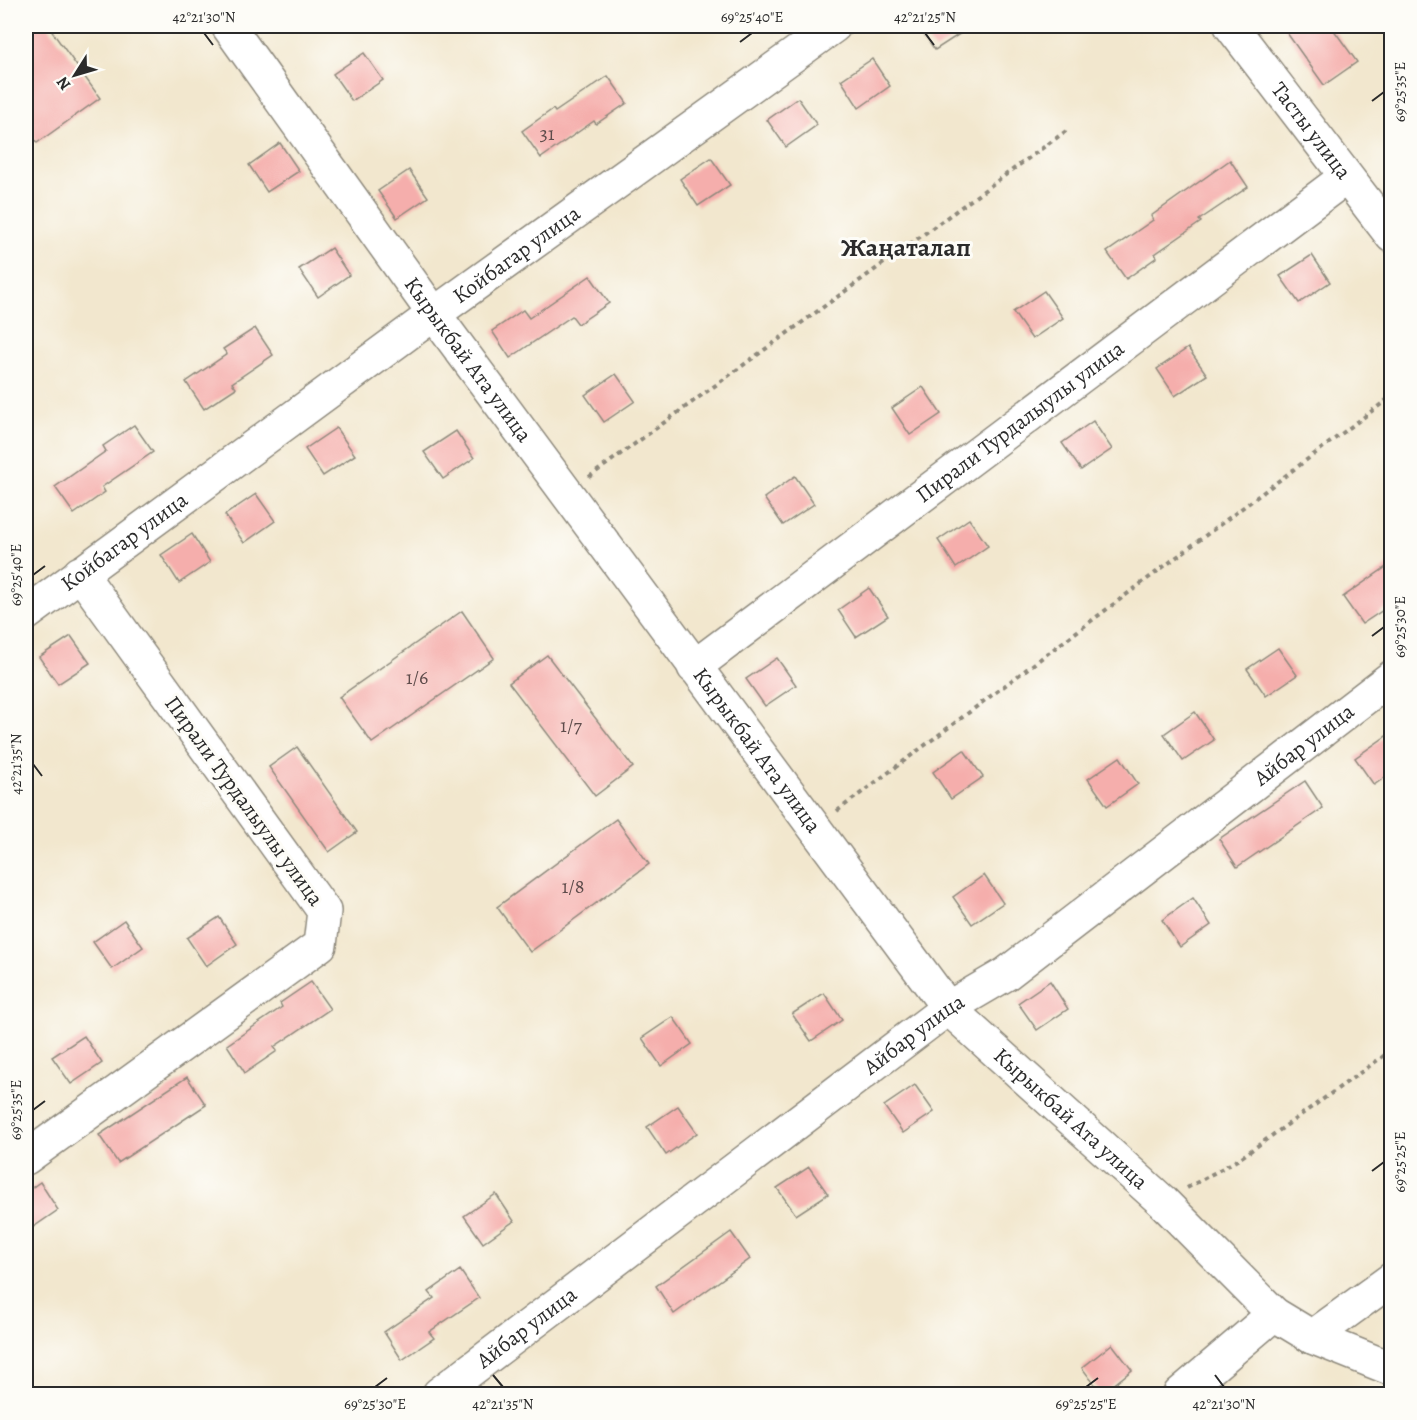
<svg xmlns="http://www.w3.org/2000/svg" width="1417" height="1420" font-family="Alegreya,serif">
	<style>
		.building { fill: #f5aeac }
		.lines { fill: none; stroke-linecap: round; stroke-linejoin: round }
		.minor-casing { stroke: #8e897c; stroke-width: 36 }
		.path { stroke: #8e897c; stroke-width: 4; stroke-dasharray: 4.5 4.5; stroke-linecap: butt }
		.minor { stroke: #fff; stroke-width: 33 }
		.ticks { fill: none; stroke: #2b2b2b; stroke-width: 2 }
		.labels { text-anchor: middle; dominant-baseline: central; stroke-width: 6; stroke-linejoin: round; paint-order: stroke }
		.number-label { font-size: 20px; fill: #5e4c4b }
		.street-label { font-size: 22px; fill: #2b2b2b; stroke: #fdfcf7 }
		.quarter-label { font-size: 26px; font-weight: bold; fill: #2b2b2b; stroke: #fdfcf7 }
		.neatline { fill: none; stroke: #2b2b2b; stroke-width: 2 }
		.ticks-label { font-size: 15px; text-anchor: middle; fill: #2b2b2b }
	</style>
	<rect width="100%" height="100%" fill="#fdfcf7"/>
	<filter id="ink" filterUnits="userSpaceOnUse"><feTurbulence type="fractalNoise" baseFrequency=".0167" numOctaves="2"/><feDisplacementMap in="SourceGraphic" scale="12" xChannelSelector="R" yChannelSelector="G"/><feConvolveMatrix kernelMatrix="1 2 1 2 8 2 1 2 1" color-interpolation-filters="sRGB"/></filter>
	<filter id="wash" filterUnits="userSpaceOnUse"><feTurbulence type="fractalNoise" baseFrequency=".008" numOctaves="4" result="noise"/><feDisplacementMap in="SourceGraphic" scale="24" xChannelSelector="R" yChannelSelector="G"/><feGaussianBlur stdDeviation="1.35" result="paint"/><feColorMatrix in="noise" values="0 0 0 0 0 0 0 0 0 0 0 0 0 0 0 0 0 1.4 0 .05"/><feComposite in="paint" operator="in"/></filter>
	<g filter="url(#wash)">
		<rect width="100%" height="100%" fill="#f2e7ce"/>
		<g id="blocks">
			<g class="building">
				<path d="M 26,26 L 48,26 L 100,98 L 37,143 L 26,127 Z"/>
				<path d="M 918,26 L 972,26 L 935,50 Z"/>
				<path d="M 1282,26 L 1331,26 L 1357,62 L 1324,85 Z"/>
				<path d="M 364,53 L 383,80 L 352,101 L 333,74 Z"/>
				<path d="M 872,59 L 890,86 L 859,108 L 841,80 Z"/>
				<path d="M 608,76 L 627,103 L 596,124 L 594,121 L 541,158 L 522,131 L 553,109 L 555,112 Z"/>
				<path d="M 798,98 L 817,125 L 786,147 L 767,120 Z"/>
				<path d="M 280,143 L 299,171 L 267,192 L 249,165 Z"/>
				<path d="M 711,158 L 730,185 L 698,206 L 680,179 Z"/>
				<path d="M 1230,160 L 1248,187 L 1199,220 L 1201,222 L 1155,254 L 1157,257 L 1126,279 L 1107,252 L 1153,220 L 1151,216 Z"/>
				<path d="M 409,170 L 428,197 L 397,218 L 378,191 Z"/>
				<path d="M 331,248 L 349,275 L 318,297 L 299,269 Z"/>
				<path d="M 1312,255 L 1330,282 L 1299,303 L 1280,276 Z"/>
				<path d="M 590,276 L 609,303 L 578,324 L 572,316 L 510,358 L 492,331 L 523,310 L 529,318 Z"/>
				<path d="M 1044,291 L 1063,318 L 1032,339 L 1013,312 Z"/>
				<path d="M 255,328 L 273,355 L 232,383 L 236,388 L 204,409 L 186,382 L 227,354 L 223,349 Z"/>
				<path d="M 1188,348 L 1207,375 L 1175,396 L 1157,369 Z"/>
				<path d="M 616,374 L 635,401 L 604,422 L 585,395 Z"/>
				<path d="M 923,387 L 941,414 L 910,435 L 892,408 Z"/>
				<path d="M 1093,421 L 1112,449 L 1081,470 L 1062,443 Z"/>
				<path d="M 134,425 L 153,452 L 102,487 L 105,492 L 74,514 L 55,487 L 106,451 L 103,446 Z"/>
				<path d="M 336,428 L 355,455 L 323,476 L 305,449 Z"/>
				<path d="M 456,431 L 474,458 L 443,479 L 424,452 Z"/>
				<path d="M 795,476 L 814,504 L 783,525 L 764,498 Z"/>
				<path d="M 256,494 L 275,521 L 244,543 L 225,515 Z"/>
				<path d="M 969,519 L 988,546 L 956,568 L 938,540 Z"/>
				<path d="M 192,534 L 210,562 L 179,583 L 161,555 Z"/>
				<path d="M 1392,563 L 1392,604 L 1362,624 L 1343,597 Z"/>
				<path d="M 869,588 L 888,616 L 856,637 L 838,610 Z"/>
				<path d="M 462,611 L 494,658 L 372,743 L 339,697 Z"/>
				<path d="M 71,636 L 90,663 L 58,684 L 39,657 Z"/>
				<path d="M 1278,648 L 1297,675 L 1266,696 L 1247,669 Z"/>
				<path d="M 547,655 L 633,767 L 595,796 L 509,683 Z"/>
				<path d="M 777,658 L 796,685 L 765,706 L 746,679 Z"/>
				<path d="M 1195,712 L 1214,740 L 1183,761 L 1164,734 Z"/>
				<path d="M 1392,732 L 1392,772 L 1374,785 L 1355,758 Z"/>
				<path d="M 297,747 L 357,832 L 329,852 L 269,767 Z"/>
				<path d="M 964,750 L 983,777 L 951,799 L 933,772 Z"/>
				<path d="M 1120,757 L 1138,784 L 1107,806 L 1088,779 Z"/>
				<path d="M 1305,781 L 1323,808 L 1237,867 L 1219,839 Z"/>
				<path d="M 616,819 L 649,864 L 530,952 L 497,907 Z"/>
				<path d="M 984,875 L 1003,903 L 972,924 L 953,897 Z"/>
				<path d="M 1193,898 L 1211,925 L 1180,947 L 1162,920 Z"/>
				<path d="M 219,917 L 237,944 L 206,966 L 187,938 Z"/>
				<path d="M 124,920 L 143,947 L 112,969 L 93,942 Z"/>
				<path d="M 1050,981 L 1068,1009 L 1037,1030 L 1018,1003 Z"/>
				<path d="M 311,982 L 330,1009 L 274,1047 L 277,1051 L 245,1073 L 227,1045 L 282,1007 L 280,1003 Z"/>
				<path d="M 824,993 L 842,1020 L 811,1041 L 792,1014 Z"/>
				<path d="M 673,1017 L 692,1044 L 661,1066 L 642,1038 Z"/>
				<path d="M 84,1036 L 102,1063 L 71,1084 L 52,1057 Z"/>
				<path d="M 187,1077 L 206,1105 L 118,1163 L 99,1135 Z"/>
				<path d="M 915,1085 L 934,1112 L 903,1133 L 884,1106 Z"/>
				<path d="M 678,1106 L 697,1133 L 666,1155 L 647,1127 Z"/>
				<path d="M 809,1167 L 828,1194 L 796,1215 L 777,1188 Z"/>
				<path d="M 40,1182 L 58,1210 L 26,1232 L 26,1192 Z"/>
				<path d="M 496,1194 L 514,1221 L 483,1243 L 464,1216 Z"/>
				<path d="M 731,1232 L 750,1259 L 674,1314 L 656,1286 Z"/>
				<path d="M 460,1270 L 479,1298 L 429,1332 L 434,1338 L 402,1360 L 384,1332 L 434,1298 L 429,1292 Z"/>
				<path d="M 1112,1344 L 1132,1370 L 1102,1394 L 1082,1368 Z"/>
			</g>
		</g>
	</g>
	<g filter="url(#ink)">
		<use href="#blocks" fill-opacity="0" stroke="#8e897c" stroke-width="1.5"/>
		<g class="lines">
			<g class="minor-casing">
				<g id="minor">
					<path id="s1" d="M 228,26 L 434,314 L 948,1008 L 1163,1202 L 1274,1314 L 1312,1337 L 1392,1369"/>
					<path id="s2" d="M 1231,26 L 1392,236"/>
					<path id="s3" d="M 26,614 L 434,314 L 834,26"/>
					<path id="s4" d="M 694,667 L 1346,177"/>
					<path d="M 26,1158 L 320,945 L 324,911 L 80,573"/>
					<path d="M 1312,1337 L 1392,1279"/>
					<path id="s5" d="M 439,1394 L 948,1008 L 1006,974 L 1392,677"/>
					<path d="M 1180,1394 L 1274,1314"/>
				</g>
			</g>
			<g class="path">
				<path d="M 589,477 L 1066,131"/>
				<path d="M 837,811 L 1392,396"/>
				<path d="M 1187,1188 L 1239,1159 L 1392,1050"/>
			</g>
			<use href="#minor" class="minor"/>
		</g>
	</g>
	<path class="ticks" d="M 204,33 L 213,45M 925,33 L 934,45M 740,42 L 752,33M 1372,101 L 1384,92M 33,575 L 45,566M 1372,636 L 1384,627M 33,764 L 42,776M 33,1110 L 45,1101M 1372,1171 L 1384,1162M 493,1375 L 503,1387M 1215,1375 L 1224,1387M 375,1387 L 387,1378M 1086,1387 L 1098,1378"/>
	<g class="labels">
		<g class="number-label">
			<text x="547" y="133">31</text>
			<text x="417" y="677">1/6</text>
			<text x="571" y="725">1/7</text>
			<text x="573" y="886">1/8</text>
		</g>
		<g class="street-label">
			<text stroke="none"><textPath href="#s2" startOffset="132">Тасты улица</textPath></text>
			<text stroke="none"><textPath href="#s3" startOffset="608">Койбагар улица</textPath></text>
			<text stroke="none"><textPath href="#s1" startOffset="411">Кырыкбай Ата улица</textPath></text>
			<text stroke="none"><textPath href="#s4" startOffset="408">Пирали Турдалыулы улица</textPath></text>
			<text stroke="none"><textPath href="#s3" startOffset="122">Койбагар улица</textPath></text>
			<text stroke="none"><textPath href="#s5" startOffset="1082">Айбар улица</textPath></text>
			<text stroke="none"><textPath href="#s1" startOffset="897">Кырыкбай Ата улица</textPath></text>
			<text transform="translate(244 801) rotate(54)">Пирали Турдалыулы улица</text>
			<text stroke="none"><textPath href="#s5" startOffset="596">Айбар улица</textPath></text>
			<text stroke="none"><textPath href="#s1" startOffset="1383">Кырыкбай Ата улица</textPath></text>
			<text stroke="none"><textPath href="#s5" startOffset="110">Айбар улица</textPath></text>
		</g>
		<g class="quarter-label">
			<text x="906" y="247">Жаңаталап</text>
		</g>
	</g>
	<rect width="1417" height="1420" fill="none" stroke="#fdfcf7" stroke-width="66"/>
	<g transform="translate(75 75) rotate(233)" stroke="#fdfcf7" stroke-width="4.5" paint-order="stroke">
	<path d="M0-4.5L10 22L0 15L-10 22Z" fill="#2b2b2b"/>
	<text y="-9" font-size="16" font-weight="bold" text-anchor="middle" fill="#2b2b2b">N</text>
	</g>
	<rect x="33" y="33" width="1351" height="1354" class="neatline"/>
	<g class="ticks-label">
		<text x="204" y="22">42°21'30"N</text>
		<text x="752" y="22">69°25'40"E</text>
		<text x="925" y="22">42°21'25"N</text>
		<text transform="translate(1400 92) rotate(-90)" y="5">69°25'35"E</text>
		<text transform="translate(16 575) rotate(-90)" y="5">69°25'40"E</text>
		<text transform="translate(1400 627) rotate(-90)" y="5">69°25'30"E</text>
		<text transform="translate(16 764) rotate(-90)" y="5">42°21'35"N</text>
		<text transform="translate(16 1110) rotate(-90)" y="5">69°25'35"E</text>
		<text transform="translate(1400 1162) rotate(-90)" y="5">69°25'25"E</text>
		<text x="375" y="1409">69°25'30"E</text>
		<text x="503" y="1409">42°21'35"N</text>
		<text x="1086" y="1409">69°25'25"E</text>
		<text x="1224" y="1409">42°21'30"N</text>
	</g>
</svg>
